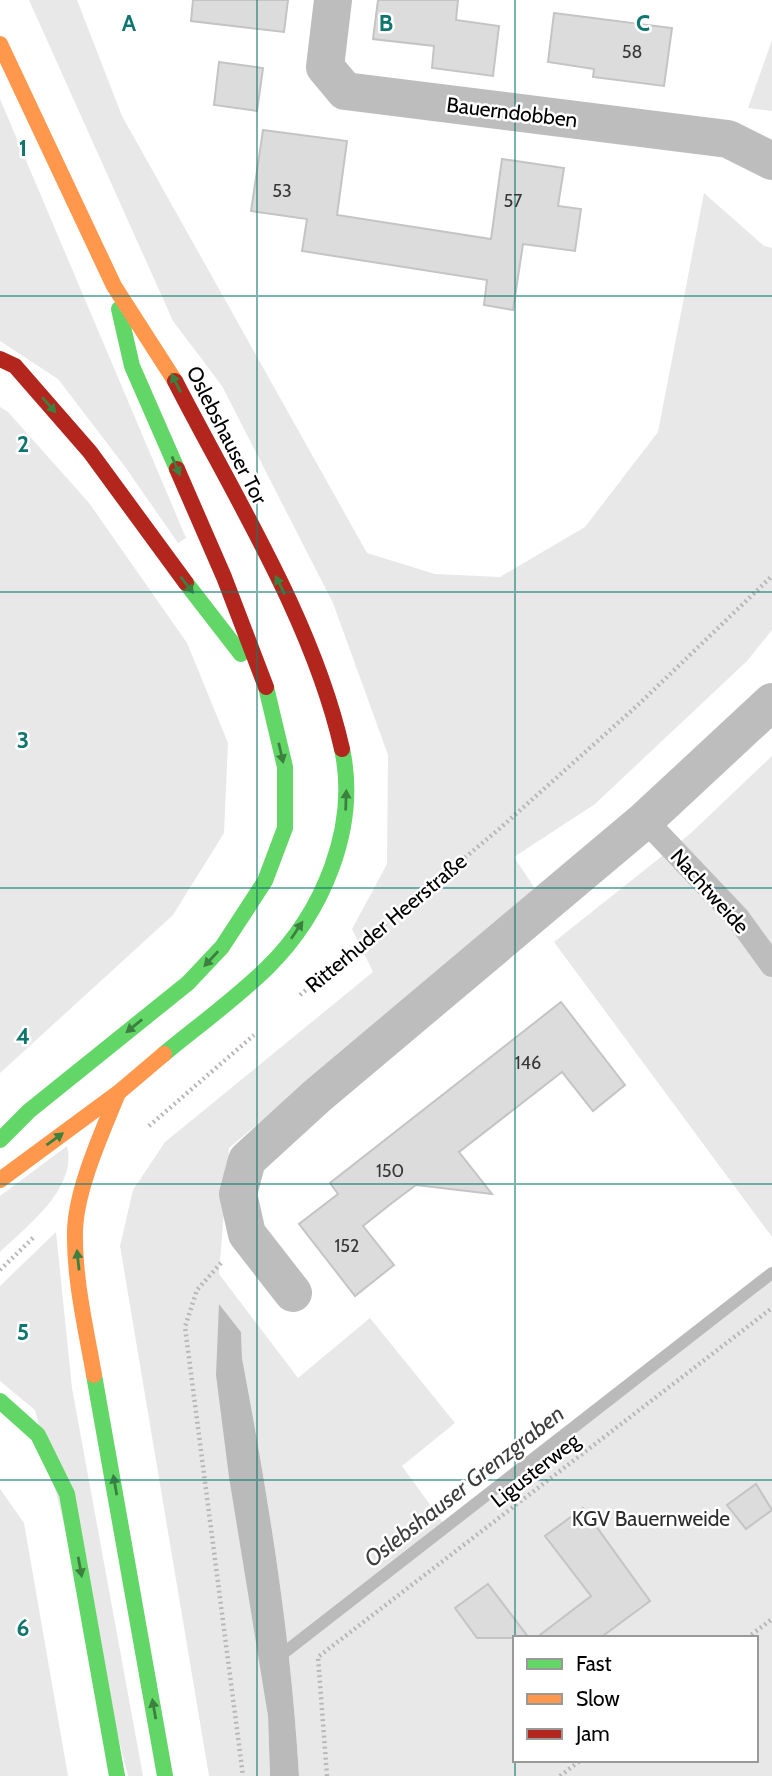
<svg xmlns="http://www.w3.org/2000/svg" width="772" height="1776" font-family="Cabin,sans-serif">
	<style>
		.green { fill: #e8e8e8; fill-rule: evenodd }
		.water { fill: #bababa }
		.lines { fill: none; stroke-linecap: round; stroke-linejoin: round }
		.stream { stroke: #bababa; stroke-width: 12 }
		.building { fill: #dcdcdc; stroke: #c4c4c4; stroke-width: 2 }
		.path { stroke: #b8b8b8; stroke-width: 4.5; stroke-dasharray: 2 3.5; stroke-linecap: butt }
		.lane { stroke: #bdbdbd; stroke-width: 24 }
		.street { stroke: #bdbdbd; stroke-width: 38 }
		.fast { stroke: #63d668; stroke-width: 16 }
		.slow { stroke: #ff974d; stroke-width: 16 }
		.jam { stroke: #b3261e; stroke-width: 16 }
		.oneway { fill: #3b803e }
		.grid { fill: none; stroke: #0f766e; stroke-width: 2; stroke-opacity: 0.55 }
		.labels { text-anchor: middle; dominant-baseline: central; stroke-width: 5; stroke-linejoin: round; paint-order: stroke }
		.number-label { font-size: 18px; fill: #373737 }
		.street-label { font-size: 21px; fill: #000; stroke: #fff }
		.park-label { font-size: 21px; fill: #2d2d2d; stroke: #fff }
		.water-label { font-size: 23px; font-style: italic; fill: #3e3e3e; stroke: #fff }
		.grid-label { font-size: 23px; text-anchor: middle; font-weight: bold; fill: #0f766e; stroke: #fff; stroke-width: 5; stroke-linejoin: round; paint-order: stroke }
	</style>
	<rect width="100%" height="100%" fill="#fff"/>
	<g class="green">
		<path d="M 29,0 L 77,0 L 122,116 L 367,553 L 435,574 L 500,577 L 585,527 L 658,432 L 704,193 L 764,246 L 772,248 L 772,630 L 747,661 L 595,804 L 514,857 L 536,890 L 229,1148 L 219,1274 L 298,1378 L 370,1318 L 455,1423 L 402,1466 L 444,1524 L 772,1278 L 772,1776 L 299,1776 C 291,1635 268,1496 242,1358 L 241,1332 L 219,1304 L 268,1716 L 270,1776 L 209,1776 L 120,1246 L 133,1190 L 165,1142 L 373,972 L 352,929 L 387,864 L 388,755 L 333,603 L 222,386 L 173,321 ZM 515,1638 L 756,1638 L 756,1760 L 515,1760 Z"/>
		<path d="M 772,40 L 772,111 L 748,108 Z"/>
		<path d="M 0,99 L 186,538 L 178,543 L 126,468 L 58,379 L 0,341 Z"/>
		<path d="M 0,407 L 8,412 L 89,503 L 187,643 L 228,743 L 224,833 L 173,915 L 0,1073 Z"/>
		<path d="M 772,756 L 772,1237 L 554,942 L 691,833 Z"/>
		<path d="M 67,1146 C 78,1188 26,1227 0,1252 L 0,1196 Z"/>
		<path d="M 56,1232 L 72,1388 L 143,1776 L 128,1776 L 35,1410 L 0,1381 L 0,1286 Z"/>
		<path d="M 0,1489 L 24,1523 L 68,1776 L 0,1776 Z"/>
	</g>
	<path class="water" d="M 219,1304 L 241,1332 L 242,1358 C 268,1496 291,1635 299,1776 L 270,1776 L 268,1716 L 229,1477 L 216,1375 Z"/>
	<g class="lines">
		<path class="stream" d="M 276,1659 L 772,1273"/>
	</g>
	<g class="building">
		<path d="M 193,0 L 288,0 L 284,32 L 191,21 Z"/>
		<path d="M 378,0 L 458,0 L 456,20 L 499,26 L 493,76 L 432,68 L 434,46 L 373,39 Z"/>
		<path d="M 554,13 L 672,28 L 664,86 L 593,77 L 594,69 L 548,62 Z"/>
		<path d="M 219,62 L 263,68 L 257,111 L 214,105 Z"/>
		<path d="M 263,130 L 347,141 L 337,215 L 491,239 L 502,159 L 564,168 L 558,206 L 581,209 L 575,251 L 523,244 L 513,310 L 484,305 L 487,280 L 302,251 L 307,219 L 251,211 Z"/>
		<path d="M 561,1002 L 625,1085 L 593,1111 L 562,1072 L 459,1152 L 492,1194 L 416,1185 L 392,1203 L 363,1226 L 394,1265 L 355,1296 L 299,1224 L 338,1194 L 330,1183 Z"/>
		<path d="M 756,1484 L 772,1510 L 746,1529 L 727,1505 Z"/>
		<path d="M 583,1508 L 650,1601 L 600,1638 L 536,1638 L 591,1596 L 545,1536 Z"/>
		<path d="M 488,1584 L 529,1638 L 477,1638 L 455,1608 Z"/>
	</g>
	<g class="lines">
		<g class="path">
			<path d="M 300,995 L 498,830 L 639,704 L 772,576"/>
			<path d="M 149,1126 L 254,1035"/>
			<path d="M 221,1263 L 197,1290 L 185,1327 L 243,1776"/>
			<path d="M 0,1270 L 35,1236"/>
			<path d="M 747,1638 L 772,1619"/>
			<path d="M 327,1776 L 318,1657 L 772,1308"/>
			<path d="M 560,1776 L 581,1760"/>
		</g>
		<path class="lane" d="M 645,820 L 738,918 L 772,965"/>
		<g class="street">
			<path d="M 333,0 L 325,67 L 345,91 L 728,139 L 772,161"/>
			<path d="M 293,1293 L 247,1234 L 238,1194 L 247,1160 L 317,1096 L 645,820 L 772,702"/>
		</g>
		<g class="fast">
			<path d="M 119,309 L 132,366 L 177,469"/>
			<path d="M 186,583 L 241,654"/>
			<path d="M 164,1054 C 198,1026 235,999 267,968 C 323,913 359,827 342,749"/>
			<path d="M 0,1140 L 29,1111 L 188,983 L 222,947 L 265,881 L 285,828 L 285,767 L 266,687"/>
			<path d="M 94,1375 L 165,1776"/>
			<path d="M 0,1401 L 38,1435 L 67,1494 L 117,1776"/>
		</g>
		<g class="slow">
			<path d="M 0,44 L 114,286 L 175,381"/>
			<path d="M 0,1180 L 118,1093 L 164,1054"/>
			<path d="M 94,1375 C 86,1329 74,1279 75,1231 C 76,1189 102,1133 118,1093"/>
		</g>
		<g class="jam">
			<path d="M 0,359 L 15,366 L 90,452 L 186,583"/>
			<path d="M 175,381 C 235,498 313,621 342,749"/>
			<path d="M 177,469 L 224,577 L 266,687"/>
		</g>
	</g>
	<defs><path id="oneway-solid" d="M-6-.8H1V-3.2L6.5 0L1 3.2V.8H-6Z" transform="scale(1.75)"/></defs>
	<g class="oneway">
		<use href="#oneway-solid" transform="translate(176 383) rotate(-117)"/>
		<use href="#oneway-solid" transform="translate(49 405) rotate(49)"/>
		<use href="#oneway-solid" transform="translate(176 466) rotate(67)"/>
		<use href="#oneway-solid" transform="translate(187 585) rotate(52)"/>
		<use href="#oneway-solid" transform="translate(280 585) rotate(-117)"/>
		<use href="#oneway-solid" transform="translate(281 753) rotate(77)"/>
		<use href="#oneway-solid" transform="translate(346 800) rotate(-88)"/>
		<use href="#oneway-solid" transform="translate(297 930) rotate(-56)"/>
		<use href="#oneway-solid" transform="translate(211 959) rotate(133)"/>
		<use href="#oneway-solid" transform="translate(134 1026) rotate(141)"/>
		<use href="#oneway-solid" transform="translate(55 1139) rotate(-36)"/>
		<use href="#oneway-solid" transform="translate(78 1260) rotate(-96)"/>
		<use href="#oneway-solid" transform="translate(115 1485) rotate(-100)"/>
		<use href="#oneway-solid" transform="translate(80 1567) rotate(80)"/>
		<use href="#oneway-solid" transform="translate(154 1709) rotate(-100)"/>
	</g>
	<path class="grid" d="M 257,0 L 257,1776M 515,0 L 515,1776M 0,296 L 772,296M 0,592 L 772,592M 0,888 L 772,888M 0,1184 L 772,1184M 0,1480 L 772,1480"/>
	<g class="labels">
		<g class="number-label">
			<text x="632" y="52">58</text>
			<text x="282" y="191">53</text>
			<text x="513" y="201">57</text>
			<text x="528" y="1063">146</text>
			<text x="390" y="1171">150</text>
			<text x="347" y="1246">152</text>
		</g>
		<g class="street-label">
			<text transform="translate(512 112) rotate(7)">Bauerndobben</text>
			<text transform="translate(227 435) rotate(63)">Oslebshauser Tor</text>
			<text transform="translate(710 891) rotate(48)">Nachtweide</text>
			<text transform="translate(386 923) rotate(-40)">Ritterhuder Heerstraße</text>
			<text transform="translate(535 1470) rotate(-38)">Ligusterweg</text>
		</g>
		<g class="park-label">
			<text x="651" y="1518">KGV Bauernweide</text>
		</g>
		<g class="water-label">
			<text transform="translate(464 1486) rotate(-38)">Oslebshauser Grenzgraben</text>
		</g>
	</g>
	<g class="grid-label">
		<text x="129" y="31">A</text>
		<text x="386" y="31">B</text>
		<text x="643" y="31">C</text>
		<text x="23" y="156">1</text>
		<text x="23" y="452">2</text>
		<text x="23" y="748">3</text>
		<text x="23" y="1044">4</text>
		<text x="23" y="1340">5</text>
		<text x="23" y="1636">6</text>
	</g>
	<rect x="513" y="1636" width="245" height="126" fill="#ffffff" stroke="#999999" stroke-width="2"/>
	<rect x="527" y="1659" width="35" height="10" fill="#63d668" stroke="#999999" stroke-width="2"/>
	<text x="576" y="1671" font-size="21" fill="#000000">Fast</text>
	<rect x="527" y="1694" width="35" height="10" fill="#ff974d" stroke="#999999" stroke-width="2"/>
	<text x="576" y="1706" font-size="21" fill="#000000">Slow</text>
	<rect x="527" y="1729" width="35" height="10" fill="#b3261e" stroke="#999999" stroke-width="2"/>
	<text x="576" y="1741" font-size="21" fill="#000000">Jam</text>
</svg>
